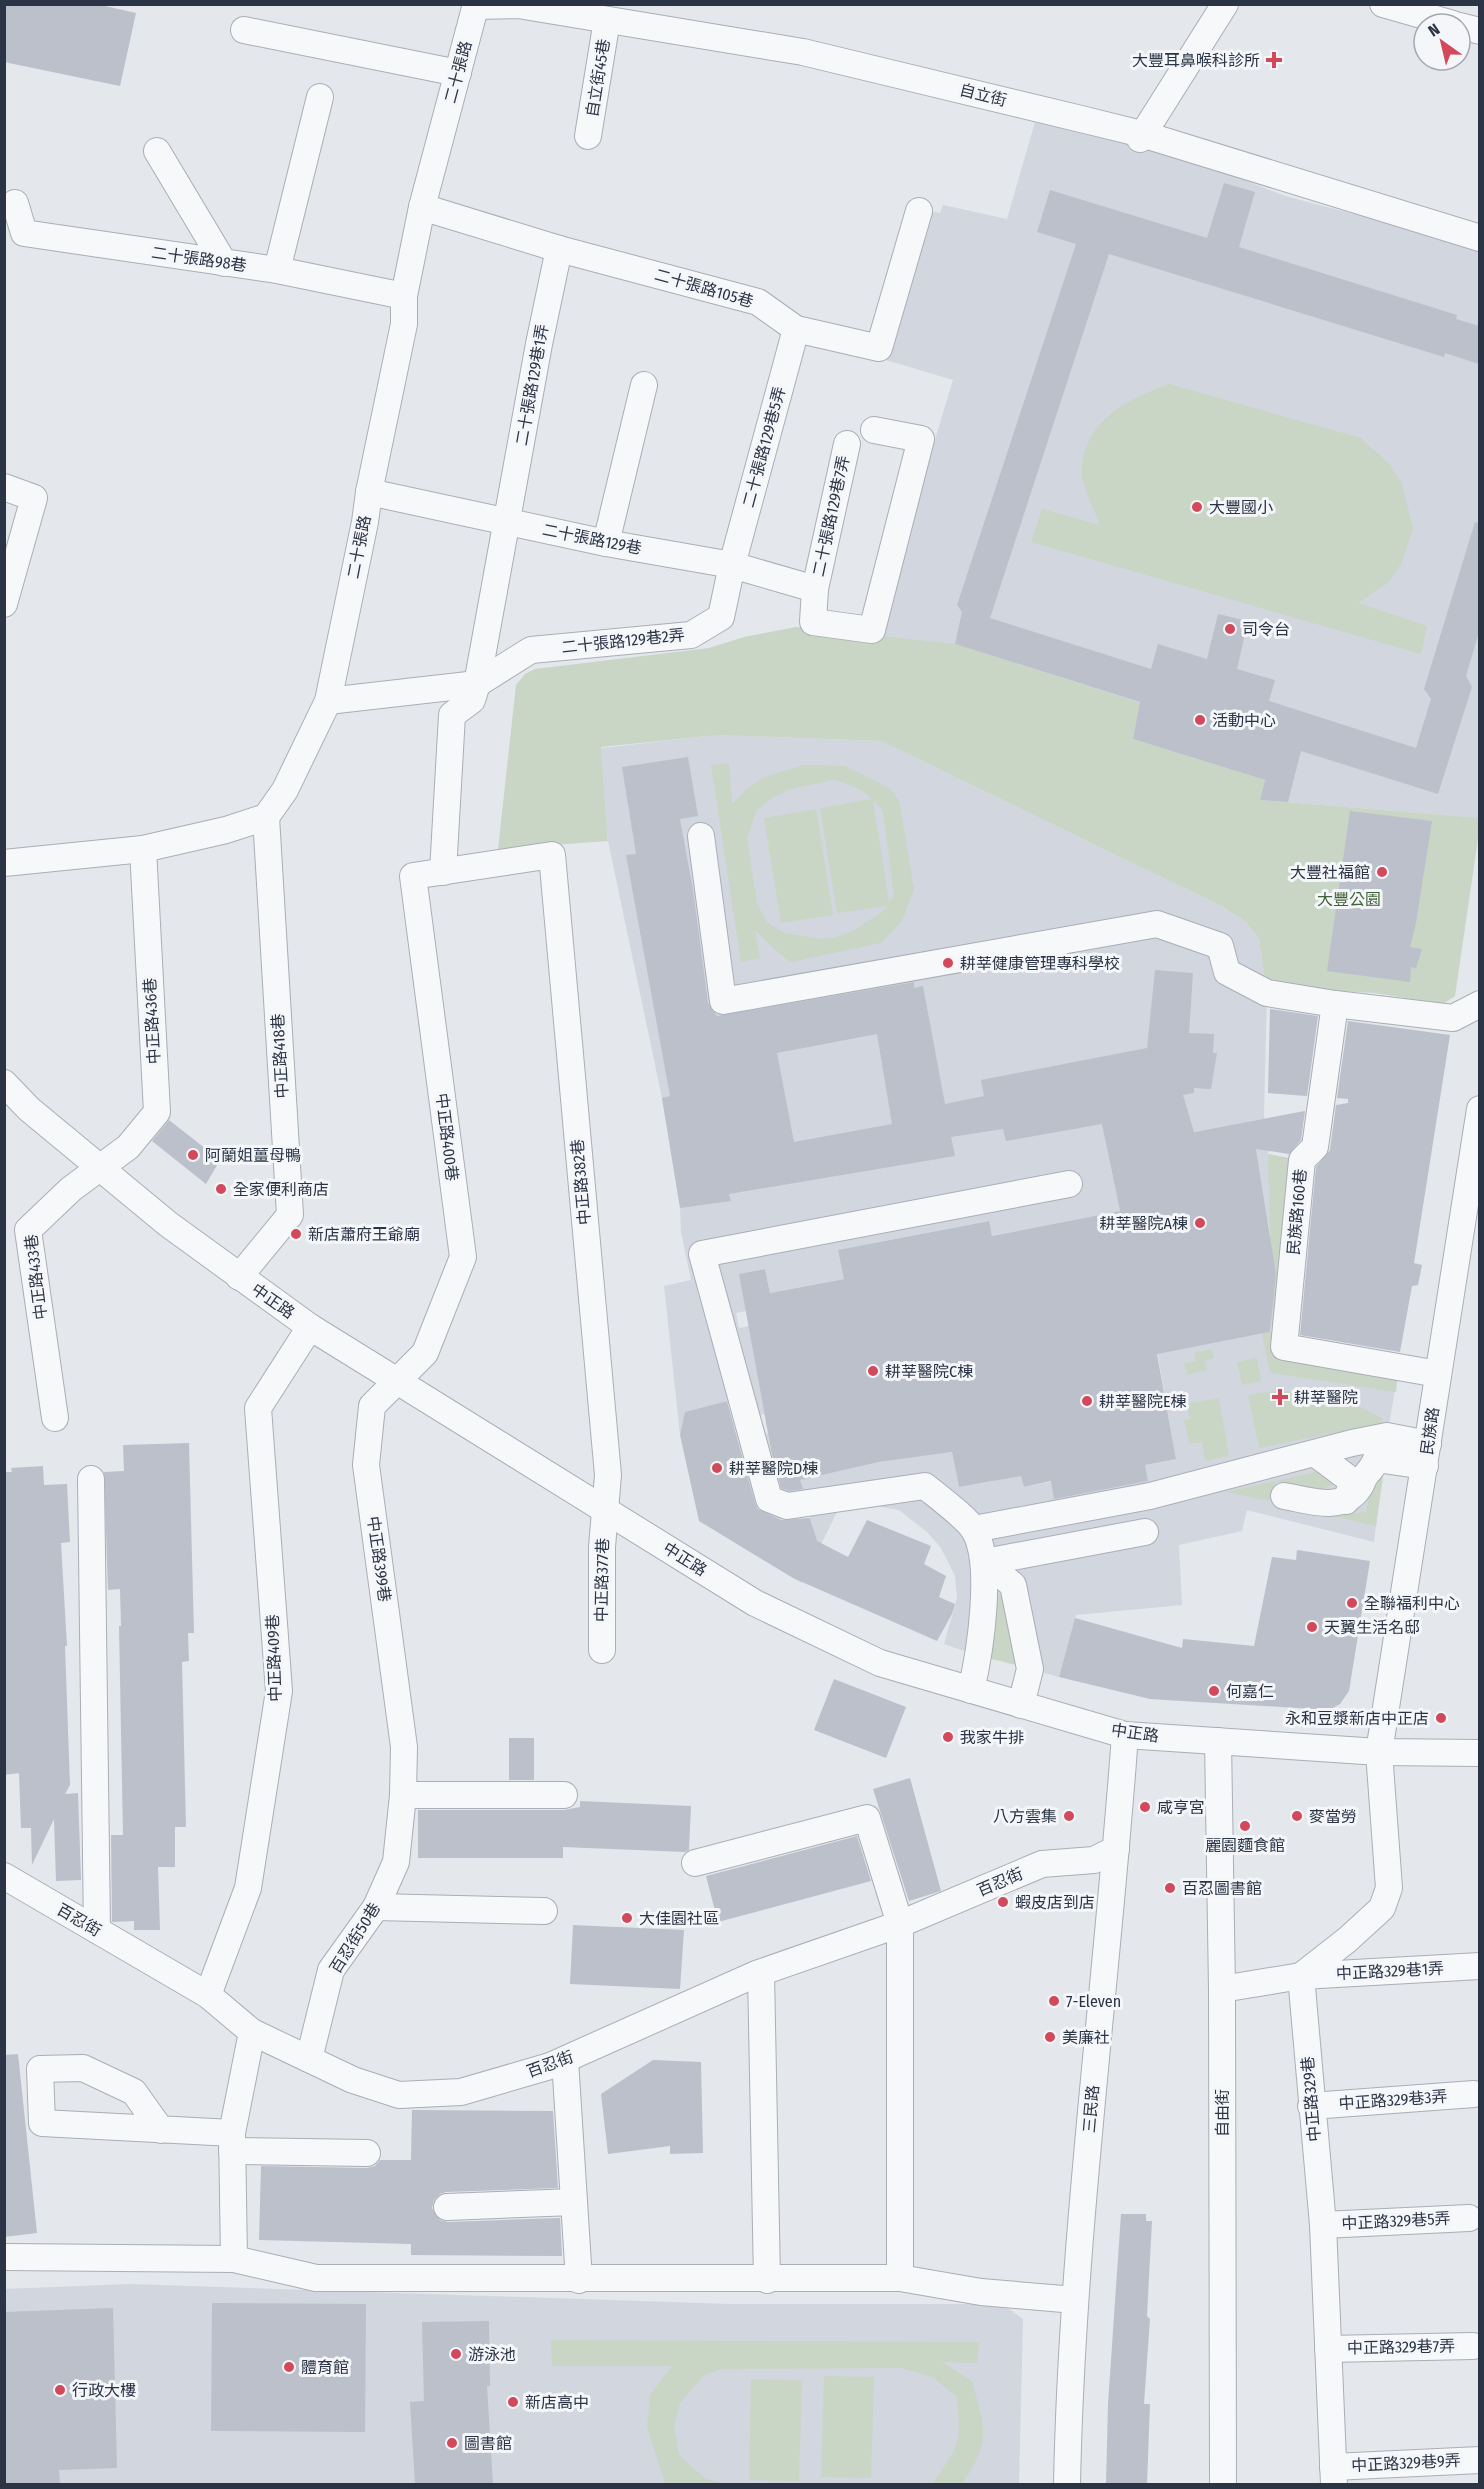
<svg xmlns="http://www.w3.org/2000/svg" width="1484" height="2489" font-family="'Fira Sans Condensed','Noto Sans TC',sans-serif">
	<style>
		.built { fill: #d2d6de; fill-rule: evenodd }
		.green { fill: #c9d6c5; fill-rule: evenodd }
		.building { fill: #bbc0ca; fill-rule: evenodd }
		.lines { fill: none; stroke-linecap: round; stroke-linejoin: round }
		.minor-casing { stroke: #a9aeb7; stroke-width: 28 }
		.minor { stroke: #f7f8fa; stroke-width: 26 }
		.poi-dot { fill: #d1495b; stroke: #f4f6f9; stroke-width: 2 }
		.labels { text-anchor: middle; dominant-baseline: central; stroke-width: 6; stroke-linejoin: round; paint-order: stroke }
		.poi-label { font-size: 16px; fill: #2b3445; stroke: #f4f6f9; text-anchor: start }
		.street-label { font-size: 16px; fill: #2b3445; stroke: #f4f6f9 }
		.park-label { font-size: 16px; fill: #3f6138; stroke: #f4f6f9 }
	</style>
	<rect width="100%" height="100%" fill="#e4e7ec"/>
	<g class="built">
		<path d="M 1037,115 L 1140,139 L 1285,196 L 1479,247 L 1479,818 L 1260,800 L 1265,779 L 1133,739 L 1140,703 L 876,635 L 953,380 L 886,360 L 927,211 L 940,213 L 943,205 L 1007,219 Z"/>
		<path d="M 718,735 L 881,741 L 1223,907 L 1247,923 L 1259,939 L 1267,993 L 1264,1115 L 1268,1154 L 1293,1159 L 1277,1350 L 1398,1372 L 1387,1436 L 1374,1542 L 1247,1510 L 1242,1531 L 1179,1545 L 1182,1605 L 1076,1615 L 1059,1677 L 961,1650 L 944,1644 L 957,1598 L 955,1576 L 941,1548 L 927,1532 L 899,1510 L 865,1504 L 839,1508 L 802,1583 L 785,1573 L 813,1526 L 809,1514 L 786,1518 L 754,1502 L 734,1409 L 727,1401 L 686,1412 L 680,1435 L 664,1286 L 691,1280 L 681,1232 L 680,1208 L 662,1098 L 608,841 L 601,748 ZM 1263,1119 L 1265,1148 L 1256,1149 L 1270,1235 L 1265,1295 L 1271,1332 L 1181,1349 L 1156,1344 L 1176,1459 L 1024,1487 L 990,1315 L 990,1456 L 994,1481 L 959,1487 L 952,1452 L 879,1462 L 777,1485 L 768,1434 L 760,1435 L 757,1416 L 765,1414 L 749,1326 L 739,1328 L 736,1313 L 746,1311 L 740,1274 L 765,1269 L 770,1293 L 864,1275 L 839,1250 L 988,1221 L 992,1236 L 1120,1211 L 1107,1148 Z"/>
		<path d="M 130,2284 L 729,2304 L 975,2304 L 1005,2306 L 1023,2319 L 1019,2484 L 5,2484 L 4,2289 Z"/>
	</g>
	<g class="green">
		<path d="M 1169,384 L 1361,438 L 1389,464 L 1402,483 L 1413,529 L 1401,564 L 1388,583 L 1358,603 L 1427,626 L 1421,654 L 1031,542 L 1042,509 L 1100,525 C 1094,507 1079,484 1082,464 C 1087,418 1131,398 1169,384 Z"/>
		<path d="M 796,627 L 955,644 L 1140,703 L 1133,739 L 1265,780 L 1260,800 L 1480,818 L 1479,832 L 1455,996 L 1443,1004 L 1374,993 L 1266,987 L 1259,939 L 1247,923 L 1223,907 L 881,741 L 718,735 L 601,747 L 608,841 L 498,849 L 516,685 L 525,674 L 535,669 L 709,648 L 744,637 Z"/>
		<path d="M 729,763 L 732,804 L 748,788 L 764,777 L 804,765 L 845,766 L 889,788 L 899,800 L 914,889 L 902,921 L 881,943 L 791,962 L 776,951 L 755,930 L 760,958 L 741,962 L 711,765 ZM 834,780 C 848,784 862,788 872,799 L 820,808 L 837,913 L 887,906 L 882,912 L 854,930 L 837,937 L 821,939 L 784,933 L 767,922 L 757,904 L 747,837 L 757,810 L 772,798 L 790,789 ZM 873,800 L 883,811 L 894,896 L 889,902 Z"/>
		<path d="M 816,809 L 833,915 L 781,923 L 764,818 Z"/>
		<path d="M 1268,1154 L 1293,1159 L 1278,1350 L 1398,1372 L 1396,1392 L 1272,1373 L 1269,1369 L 1262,1334 L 1273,1331 Z"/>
		<path d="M 1212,1349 L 1214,1358 L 1205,1361 L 1207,1370 L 1187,1375 L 1184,1363 L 1196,1361 L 1194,1353 Z"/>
		<path d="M 1257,1358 L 1261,1381 L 1242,1385 L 1237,1362 Z"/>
		<path d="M 1276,1391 L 1306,1393 L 1352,1403 L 1383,1419 L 1382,1423 L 1259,1448 L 1248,1395 Z"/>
		<path d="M 1219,1398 L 1229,1456 L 1205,1461 L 1202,1442 L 1189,1444 L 1184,1420 L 1190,1419 L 1187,1404 Z"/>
		<path d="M 1316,1472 L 1324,1472 L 1335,1483 C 1309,1498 1303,1491 1276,1481 L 1269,1501 L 1226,1492 Z"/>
		<path d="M 1374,1475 L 1383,1477 L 1376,1526 L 1332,1516 L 1366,1512 Z"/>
		<path d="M 998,1596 L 1005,1597 L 1016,1649 L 1014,1664 L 991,1659 L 994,1617 Z"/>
		<path d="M 551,2340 L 979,2342 L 977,2363 L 942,2362 L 972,2381 C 985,2429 992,2441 962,2484 L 932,2484 C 958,2448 963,2441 956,2396 L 932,2377 L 901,2368 L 720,2369 L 703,2376 L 680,2403 L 674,2426 L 679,2454 L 704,2478 L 725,2484 L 665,2484 L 647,2427 L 650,2395 L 672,2366 L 552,2366 Z"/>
		<path d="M 824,2376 L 874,2377 L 871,2478 L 821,2477 Z"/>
		<path d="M 751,2379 L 802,2380 L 799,2481 L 749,2480 Z"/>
	</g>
	<g class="building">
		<path d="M 4,4 L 96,4 L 136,13 L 120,86 L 4,62 Z"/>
		<path d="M 1224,183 L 1255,192 L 1239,247 L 1457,315 L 1456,319 L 1479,326 L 1479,364 L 1445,353 L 1444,357 L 1109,254 L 990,618 L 1151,669 L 1158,644 L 1207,659 L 1218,614 L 1248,621 L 1237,669 L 1275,680 L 1269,701 L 1416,748 L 1431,699 L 1424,689 L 1475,522 L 1479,523 L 1479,632 L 1466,676 L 1472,687 L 1438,794 L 1301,751 L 1288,802 L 1260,800 L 1265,780 L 1133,739 L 1140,702 L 955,644 L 962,612 L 957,605 L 1076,244 L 1037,232 L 1050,190 L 1207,238 Z"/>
		<path d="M 688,757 L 698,816 L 680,819 L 693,890 L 708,1003 L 717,1016 L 914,982 L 914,988 L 923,986 L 945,1104 L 984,1096 L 981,1080 L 1147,1048 L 1155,970 L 1193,973 L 1189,1033 L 1214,1034 L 1213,1053 L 1217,1053 L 1211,1089 L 1194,1088 L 1194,1093 L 1183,1095 L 1194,1132 L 1305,1111 L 1301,1140 L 1289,1154 L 1256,1149 L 1276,1274 L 1270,1332 L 1157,1354 L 1176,1459 L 1145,1465 L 1148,1481 L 1054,1499 L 1051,1481 L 1024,1487 L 1021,1476 L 959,1487 L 952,1452 L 879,1462 L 800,1480 L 803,1489 L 789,1491 L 781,1488 L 772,1455 L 739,1274 L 765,1269 L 770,1293 L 844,1279 L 838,1250 L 989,1221 L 992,1236 L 1120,1211 L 1102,1124 L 1006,1141 L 1003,1129 L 951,1137 L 955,1156 L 729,1194 L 731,1201 L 680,1208 L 662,1098 L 670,1096 L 626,855 L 636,854 L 622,767 ZM 877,1034 L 892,1124 L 794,1142 L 777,1053 Z"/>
		<path d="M 1350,811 L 1432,821 L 1416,923 L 1410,947 L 1422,949 L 1416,968 L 1411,967 L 1410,982 L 1327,971 Z"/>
		<path d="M 1270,1009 L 1318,1016 L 1307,1096 L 1268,1093 Z"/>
		<path d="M 1348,1021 L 1450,1035 L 1414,1263 L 1422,1265 L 1418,1285 L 1412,1286 L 1400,1352 L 1300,1335 L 1316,1167 L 1330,1150 L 1336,1105 L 1348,1103 L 1348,1099 L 1337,1098 Z"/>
		<path d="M 169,1120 L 220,1160 L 206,1184 L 152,1141 Z"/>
		<path d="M 727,1401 L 755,1503 L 758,1509 L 782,1520 L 810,1518 L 817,1541 L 848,1557 L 867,1520 L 931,1546 L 924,1564 L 946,1576 L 939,1597 L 955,1604 L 952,1614 L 937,1641 L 793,1578 L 699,1521 L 680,1435 L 685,1412 Z"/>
		<path d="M 189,1443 L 194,1633 L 188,1633 L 189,1661 L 182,1662 L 186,1827 L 175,1827 L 175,1867 L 158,1867 L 160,1930 L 134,1930 L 134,1921 L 112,1922 L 111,1835 L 123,1835 L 119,1626 L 121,1626 L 120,1589 L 108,1590 L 104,1472 L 124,1471 L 123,1445 Z"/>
		<path d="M 43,1466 L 44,1485 L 67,1484 L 70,1542 L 61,1543 L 67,1646 L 65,1646 L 70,1785 L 65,1794 L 78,1793 L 81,1880 L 56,1881 L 54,1819 L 32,1865 L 31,1828 L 21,1828 L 19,1773 L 4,1775 L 4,1472 L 12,1472 L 11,1468 Z"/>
		<path d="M 1297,1550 L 1370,1561 L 1349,1691 L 1340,1704 L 1329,1710 L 1150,1699 L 1059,1677 L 1075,1618 L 1182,1648 L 1183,1639 L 1254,1646 L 1272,1557 L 1296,1560 Z"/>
		<path d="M 834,1679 L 906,1707 L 886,1758 L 814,1730 Z"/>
		<rect x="509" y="1738" width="25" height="42"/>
		<path d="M 910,1778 L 941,1891 L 909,1901 L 873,1789 Z"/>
		<path d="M 580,1801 L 691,1806 L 689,1850 L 685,1852 L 563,1847 L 563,1858 L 418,1858 L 418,1810 L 564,1810 L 580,1807 Z"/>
		<path d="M 857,1836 L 871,1881 L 718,1922 L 706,1876 Z"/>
		<path d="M 573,1925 L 684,1930 L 680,1989 L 570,1984 Z"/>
		<path d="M 18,2054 L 37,2233 L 4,2237 L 4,2055 Z"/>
		<path d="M 653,2060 L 701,2062 L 703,2153 L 670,2154 L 670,2146 L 608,2154 L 601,2094 Z"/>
		<path d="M 412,2110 L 553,2111 L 558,2188 L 446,2192 L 440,2194 L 434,2200 L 432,2208 L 440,2220 L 448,2222 L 560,2218 L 562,2256 L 411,2255 L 411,2244 L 259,2240 L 261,2166 L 367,2168 L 375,2166 L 380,2160 L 411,2160 Z"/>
		<path d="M 1121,2214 L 1146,2214 L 1146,2221 L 1152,2221 L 1147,2316 L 1150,2319 L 1144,2404 L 1150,2404 L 1147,2484 L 1106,2484 L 1108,2404 Z"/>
		<path d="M 212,2303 L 366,2304 L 365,2432 L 211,2431 Z"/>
		<path d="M 113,2308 L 117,2468 L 59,2470 L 60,2484 L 4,2484 L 4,2312 Z"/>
		<path d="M 489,2321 L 490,2386 L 487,2386 L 493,2484 L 415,2484 L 410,2402 L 424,2401 L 422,2322 Z"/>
	</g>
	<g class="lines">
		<g class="minor-casing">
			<g id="minor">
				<path d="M 1383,4 L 1453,24"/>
				<path d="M 476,6 L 518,5 L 803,52 L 1081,119 L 1142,134 L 1480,238"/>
				<path d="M 1460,26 L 1480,31"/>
				<path d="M 244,30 L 458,73"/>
				<path d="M 588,136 L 607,20"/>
				<path d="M 1140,139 L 1225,4"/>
				<path d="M 157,151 L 224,263"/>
				<path d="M 15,203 L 24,233 L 277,270 L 404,296"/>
				<path d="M 422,207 L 559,249 L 758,302 L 796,329 L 879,348 L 919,211"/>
				<path d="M 277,270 L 320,97"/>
				<path d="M 847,444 L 815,589 L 813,622 L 872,630 L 921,439 L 874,430"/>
				<path d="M 4,487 L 34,498 L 4,604"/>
				<path d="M 369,492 L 606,543 L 732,565 L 815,589"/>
				<path d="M 606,543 L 644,385"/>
				<path d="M 328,701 L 477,684 L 531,650 L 691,635 L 721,617 L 732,565 L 796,329"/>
				<path d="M 701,836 L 723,1001 L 1157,924 L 1220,946 L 1227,972 L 1267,993 L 1335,1004 L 1453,1018 L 1480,1004"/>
				<path d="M 4,863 L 143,849 L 226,830 L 266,817 L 285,790 L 328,701 L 365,522 L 369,492 L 404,324 L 404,296 L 422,207 L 476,4"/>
				<path d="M 443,872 L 452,715 L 472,700 L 477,684 L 539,344 L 559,249"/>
				<path d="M 1335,1004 L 1315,1147 L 1302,1160 L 1284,1347 L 1438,1374"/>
				<path d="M 4,1083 L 29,1109 L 168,1224 L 310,1327 L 755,1603 L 880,1663 L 1125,1735 L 1379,1752 L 1480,1753"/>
				<path d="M 239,1277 L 290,1215 L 266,817"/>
				<path d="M 55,1418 L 28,1230 L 71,1189 L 128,1147 L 157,1112 L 143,849"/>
				<path d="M 1316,1454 L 1348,1478 L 1351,1486 L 1346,1501"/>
				<path d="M 91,1479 L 97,1930"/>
				<path d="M 1284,1496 C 1309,1500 1342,1513 1359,1488 C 1362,1484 1363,1478 1366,1475 C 1370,1469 1374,1467 1376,1459 L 1425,1466"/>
				<path d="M 974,1529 L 1150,1496 L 1352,1443 L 1387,1436 L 1428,1444"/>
				<path d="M 985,1562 L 1145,1532"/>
				<path d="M 985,1562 L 1013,1585 L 1030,1669 L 1021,1705"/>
				<path d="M 971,1690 C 980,1653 994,1563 974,1530 C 967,1518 937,1496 925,1486 L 787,1506 L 769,1499 L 702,1254 L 1069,1184"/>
				<path d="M 1218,1741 L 1222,1989 L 1223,2484"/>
				<path d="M 403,1795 L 564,1795"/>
				<path d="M 695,1863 L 867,1818 L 900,1924 L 900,2278"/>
				<path d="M 4,1876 L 208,1995 L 252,2032 L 353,2080 L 399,2095 L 461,2092 L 550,2066 L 756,1974 L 900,1924 L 1042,1864 L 1094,1860 L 1116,1849"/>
				<path d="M 376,1907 L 544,1911"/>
				<path d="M 761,1973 L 767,2280"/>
				<path d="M 1222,1989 L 1301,1976 L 1480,1966"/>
				<path d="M 208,1995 L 248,1888 L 279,1691 L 258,1408 L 310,1327"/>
				<path d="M 309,2059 L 331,1970 L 376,1907 L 396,1862 L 403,1795 L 404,1747 L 366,1465 L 372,1406 L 425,1353 L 463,1257 L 413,876 L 552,855 L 608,1475 L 602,1547 L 602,1650"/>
				<path d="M 565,2060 L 579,2280"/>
				<path d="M 1311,2106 L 1474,2094"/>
				<path d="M 161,2130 L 134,2092 L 83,2068 L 40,2069 L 42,2123 L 232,2133"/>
				<path d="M 232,2151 L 367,2153"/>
				<path d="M 447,2207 L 574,2202"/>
				<path d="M 1323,2225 L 1469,2218"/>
				<path d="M 4,2257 L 234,2259 L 316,2278 L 900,2278 L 981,2292 L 1075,2300"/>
				<path d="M 234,2259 L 232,2133 L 252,2032"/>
				<path d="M 1328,2349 L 1473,2346"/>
				<path d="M 1333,2467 L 1480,2460"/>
				<path d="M 1067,2484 C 1072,2234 1107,1985 1125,1735"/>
				<path d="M 1334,2484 L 1323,2225 L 1301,1976 L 1347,1940 L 1382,1908 L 1389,1888 L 1379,1752 L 1480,1109"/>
			</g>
		</g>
		<use href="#minor" class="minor"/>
	</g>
	<g class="poi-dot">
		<path d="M1271 51h6v6h6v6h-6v6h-6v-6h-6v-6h6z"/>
		<circle cx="1197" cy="507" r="6"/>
		<circle cx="1230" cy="629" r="6"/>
		<circle cx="1200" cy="720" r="6"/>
		<circle cx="1382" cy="872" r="6"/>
		<circle cx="948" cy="963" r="6"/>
		<circle cx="193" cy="1155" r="6"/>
		<circle cx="221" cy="1189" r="6"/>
		<circle cx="1200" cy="1223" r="6"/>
		<circle cx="296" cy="1234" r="6"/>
		<circle cx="873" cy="1371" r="6"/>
		<path d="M1277 1388h6v6h6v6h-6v6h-6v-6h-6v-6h6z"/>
		<circle cx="1087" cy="1401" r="6"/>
		<circle cx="717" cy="1468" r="6"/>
		<circle cx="1352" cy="1603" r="6"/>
		<circle cx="1312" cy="1627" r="6"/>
		<circle cx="1214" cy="1691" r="6"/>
		<circle cx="1441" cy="1718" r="6"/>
		<circle cx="948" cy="1737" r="6"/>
		<circle cx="1145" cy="1807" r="6"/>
		<circle cx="1069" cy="1816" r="6"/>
		<circle cx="1297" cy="1816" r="6"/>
		<circle cx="1245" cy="1826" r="6"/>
		<circle cx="1170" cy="1888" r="6"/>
		<circle cx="1003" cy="1902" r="6"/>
		<circle cx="627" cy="1918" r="6"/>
		<circle cx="1054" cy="2001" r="6"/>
		<circle cx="1050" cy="2037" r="6"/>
		<circle cx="456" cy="2354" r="6"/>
		<circle cx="289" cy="2367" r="6"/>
		<circle cx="60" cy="2390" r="6"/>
		<circle cx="513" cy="2402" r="6"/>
		<circle cx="452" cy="2443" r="6"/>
	</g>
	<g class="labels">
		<g class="poi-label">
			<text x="1260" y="60" text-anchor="end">大豐耳鼻喉科診所</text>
			<text x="1209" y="507">大豐國小</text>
			<text x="1242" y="629">司令台</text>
			<text x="1212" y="720">活動中心</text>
			<text x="1370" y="872" text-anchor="end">大豐社福館</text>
			<text x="960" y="963">耕莘健康管理專科學校</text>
			<text x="205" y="1155">阿蘭姐薑母鴨</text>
			<text x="233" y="1189">全家便利商店</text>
			<text x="1188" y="1223" text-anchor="end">耕莘醫院A棟</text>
			<text x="308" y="1234">新店蕭府王爺廟</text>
			<text x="885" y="1371">耕莘醫院C棟</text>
			<text x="1294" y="1397">耕莘醫院</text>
			<text x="1099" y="1401">耕莘醫院E棟</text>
			<text x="729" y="1468">耕莘醫院D棟</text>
			<text x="1364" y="1603">全聯福利中心</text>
			<text x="1324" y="1627">天翼生活名邸</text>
			<text x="1226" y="1691">何嘉仁</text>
			<text x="1429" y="1718" text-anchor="end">永和豆漿新店中正店</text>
			<text x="960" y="1737">我家牛排</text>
			<text x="1157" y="1807">咸亨宮</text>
			<text x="1057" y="1816" text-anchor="end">八方雲集</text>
			<text x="1309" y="1816">麥當勞</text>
			<text x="1245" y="1845" text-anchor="middle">麗園麵食館</text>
			<text x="1182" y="1888">百忍圖書館</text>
			<text x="1015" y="1902">蝦皮店到店</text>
			<text x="639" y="1918">大佳園社區</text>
			<text x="1066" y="2001">7-Eleven</text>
			<text x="1062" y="2037">美廉社</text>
			<text x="468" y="2354">游泳池</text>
			<text x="301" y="2367">體育館</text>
			<text x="72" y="2390">行政大樓</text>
			<text x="525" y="2402">新店高中</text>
			<text x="464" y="2443">圖書館</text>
		</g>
		<g class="street-label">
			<text transform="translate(458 72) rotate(-75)">二十張路</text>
			<text transform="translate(598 78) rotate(-81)">自立街45巷</text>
			<text transform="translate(983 95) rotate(14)">自立街</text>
			<text transform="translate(199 259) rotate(8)">二十張路98巷</text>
			<text transform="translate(704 288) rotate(16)">二十張路105巷</text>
			<text transform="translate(532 385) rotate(-80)">二十張路129巷1弄</text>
			<text transform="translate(764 447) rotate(-75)">二十張路129巷5弄</text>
			<text transform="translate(831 516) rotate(-78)">二十張路129巷7弄</text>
			<text transform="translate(592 539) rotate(11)">二十張路129巷</text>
			<text transform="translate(359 547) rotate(-79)">二十張路</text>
			<text transform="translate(623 641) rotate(-6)">二十張路129巷2弄</text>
			<text transform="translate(152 1021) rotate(-93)">中正路436巷</text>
			<text transform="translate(280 1056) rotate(-93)">中正路418巷</text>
			<text transform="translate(447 1137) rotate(83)">中正路400巷</text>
			<text transform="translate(581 1182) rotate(-95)">中正路382巷</text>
			<text transform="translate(1297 1212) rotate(-85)">民族路160巷</text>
			<text transform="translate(36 1277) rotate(-97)">中正路433巷</text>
			<text transform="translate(273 1301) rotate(35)">中正路</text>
			<text transform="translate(1430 1431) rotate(-82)">民族路</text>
			<text transform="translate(379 1559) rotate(82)">中正路399巷</text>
			<text transform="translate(685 1559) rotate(32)">中正路</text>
			<text transform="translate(602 1580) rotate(-89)">中正路377巷</text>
			<text transform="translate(274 1658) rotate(-92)">中正路409巷</text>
			<text transform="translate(1135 1733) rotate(8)">中正路</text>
			<text transform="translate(1000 1882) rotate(-23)">百忍街</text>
			<text transform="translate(79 1920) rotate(30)">百忍街</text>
			<text transform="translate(355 1938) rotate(-58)">百忍街50巷</text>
			<text transform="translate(1390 1971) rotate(-3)">中正路329巷1弄</text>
			<text transform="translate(550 2064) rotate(-20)">百忍街</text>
			<text transform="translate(1311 2099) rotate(-95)">中正路329巷</text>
			<text transform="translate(1393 2100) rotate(-4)">中正路329巷3弄</text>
			<text transform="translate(1091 2109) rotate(-85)">三民路</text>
			<text transform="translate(1222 2113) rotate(-90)">自由街</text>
			<text transform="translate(1396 2221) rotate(-3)">中正路329巷5弄</text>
			<text transform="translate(1401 2347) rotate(-1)">中正路329巷7弄</text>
			<text transform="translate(1406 2463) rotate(-3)">中正路329巷9弄</text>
		</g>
		<g class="park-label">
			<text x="1349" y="899">大豐公園</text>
		</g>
	</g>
	<rect width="1484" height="2489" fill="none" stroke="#2b3445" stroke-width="12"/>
	<g transform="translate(1442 42) rotate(326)"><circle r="28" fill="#f4f6f9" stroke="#a4a8b1" stroke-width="1.5"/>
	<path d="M0-4.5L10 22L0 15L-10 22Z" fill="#d1495b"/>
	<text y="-9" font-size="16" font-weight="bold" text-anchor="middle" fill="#2b3445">N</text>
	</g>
</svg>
